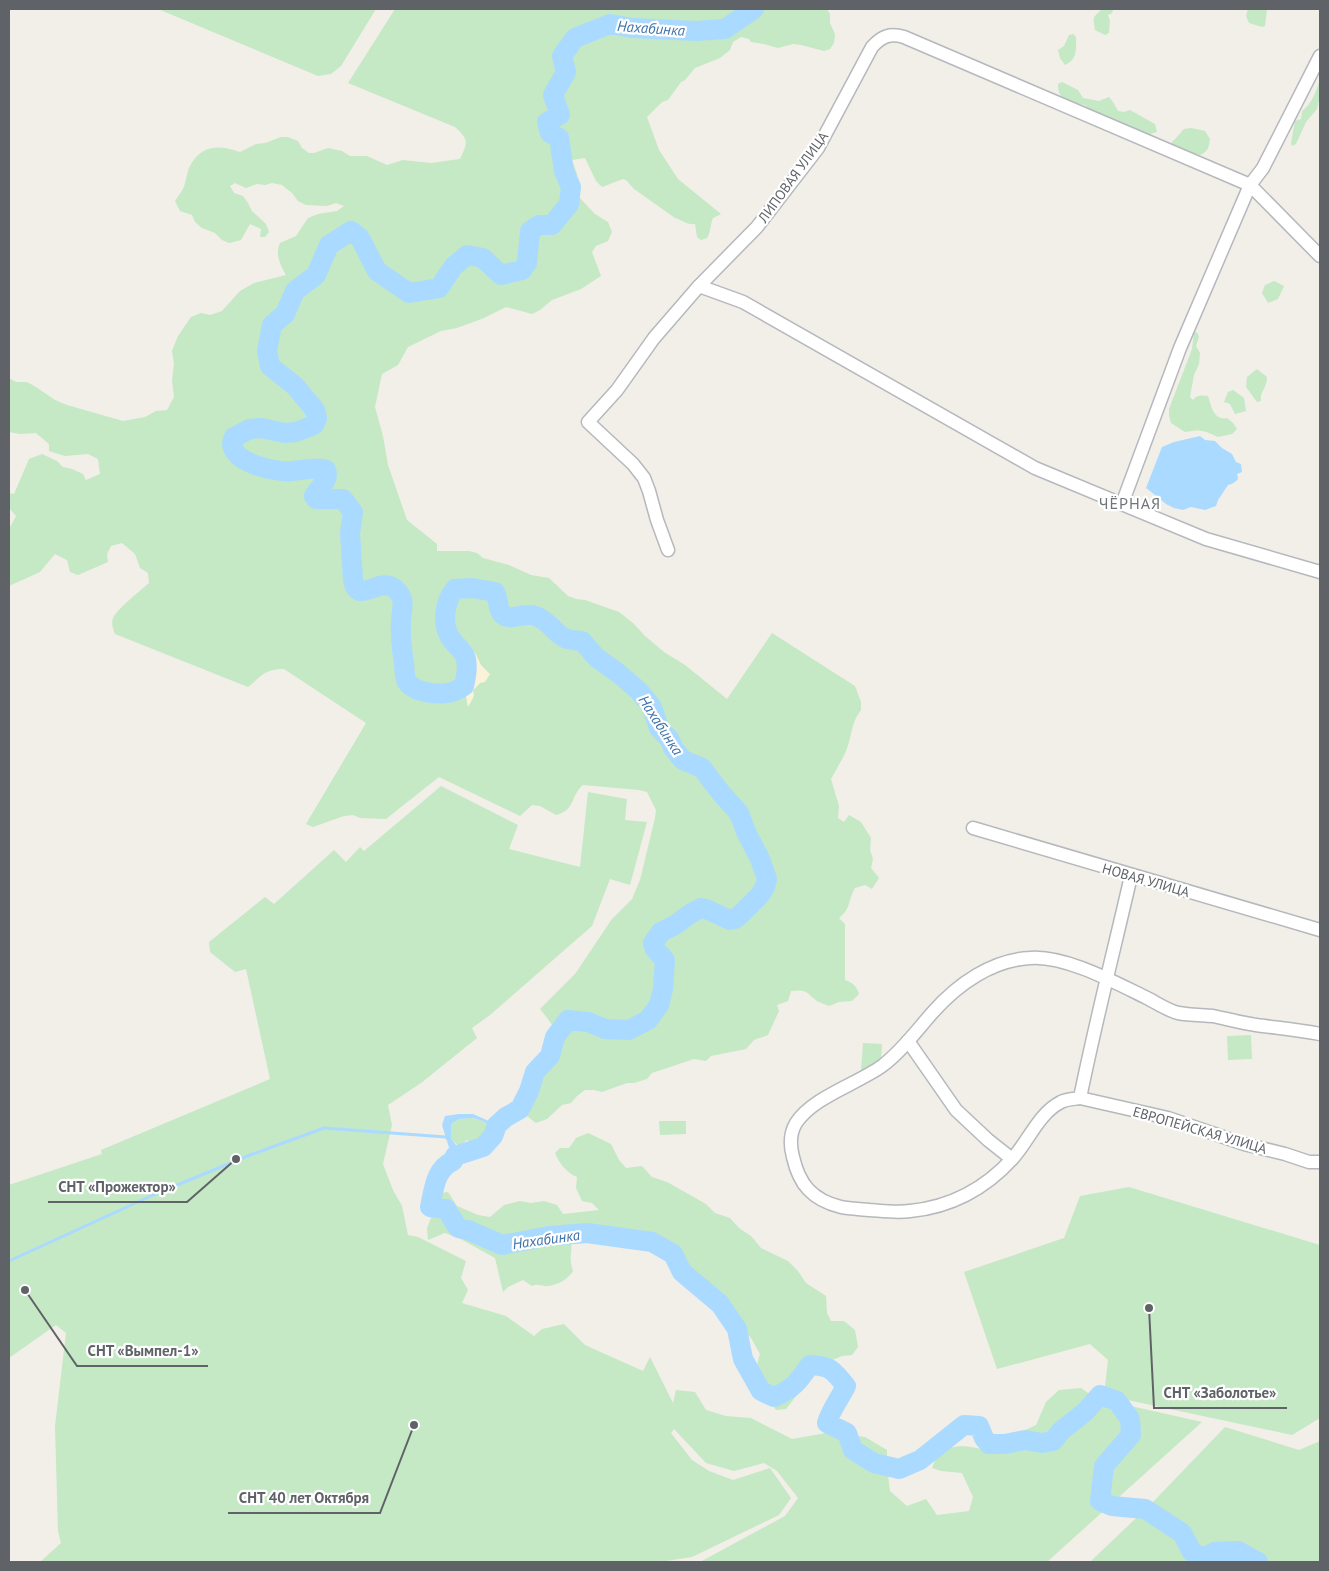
<svg xmlns="http://www.w3.org/2000/svg" width="1329" height="1571" font-family="'PT Sans',sans-serif">
	<style>
		.green { fill: #c5e8c5; fill-rule: evenodd }
		.sand { fill: #fbf3d9 }
		.water { fill: #aadaff; fill-rule: evenodd }
		.lines { fill: none; stroke-linecap: round; stroke-linejoin: round }
		.stream { stroke: #aadaff; stroke-width: 3 }
		.river { stroke: #aadaff; stroke-width: 20 }
		.minor-casing { stroke: #b5b8bc; stroke-width: 15 }
		.minor { stroke: #fff; stroke-width: 12 }
		.labels { text-anchor: middle; dominant-baseline: central; stroke-width: 4.5; stroke-linejoin: round; paint-order: stroke }
		.street-label { font-size: 14px; fill: #5f6368; stroke: #fff }
		.water-label { font-size: 15px; font-style: italic; fill: #4174aa; stroke: #fff }
		.quarter-label { font-size: 16px; letter-spacing: 1px; fill: #70757a; stroke: #fff }
		.leader { fill: none; stroke: #5f6368; stroke-width: 2 }
		.callout-dot { fill: #5f6368; stroke: #fff; stroke-width: 2 }
		.callout-label { font-size: 15px; text-anchor: middle; font-weight: bold; fill: #5f6368; stroke: #fff; stroke-width: 4.5; stroke-linejoin: round; paint-order: stroke }
	</style>
	<rect width="100%" height="100%" fill="#f1efe8"/>
	<g class="green">
		<path d="M 158,9 L 376,9 L 341,66 L 331,74 L 318,76 Z"/>
		<path d="M 395,9 L 827,9 L 830,14 L 830,23 L 835,34 L 834,43 L 830,49 L 824,51 L 801,45 L 793,44 L 778,48 L 764,44 L 751,42 L 749,39 L 741,37 L 733,42 L 730,50 L 720,58 L 695,68 L 685,80 L 681,82 L 668,100 L 662,102 L 647,117 L 659,150 L 678,179 L 721,214 L 713,218 C 710,225 711,232 707,238 L 701,240 L 697,237 L 695,224 C 687,225 682,220 675,218 L 634,189 L 627,181 L 623,179 L 602,187 L 596,181 L 585,158 L 572,160 L 577,174 L 574,180 L 579,197 L 595,214 L 608,222 L 612,232 L 608,241 L 596,246 L 592,252 L 601,276 L 581,289 L 552,300 L 540,310 L 532,314 L 506,307 L 484,318 L 457,328 L 441,331 L 408,347 L 398,365 L 382,374 L 375,407 L 383,436 L 388,465 L 398,494 L 407,520 L 437,544 L 437,551 L 469,551 L 477,553 L 483,558 L 509,565 L 531,575 L 549,578 L 568,596 L 576,599 L 585,600 L 619,612 L 633,623 L 645,636 L 664,652 L 685,665 L 727,699 L 772,633 L 855,686 L 861,702 L 861,710 C 851,722 852,737 846,751 C 842,760 836,770 831,779 L 839,806 L 838,818 L 844,822 L 849,815 L 861,822 L 871,838 L 870,850 L 873,859 L 871,868 L 879,878 L 872,889 L 865,885 L 855,888 C 848,900 851,909 839,918 L 845,924 L 845,980 C 853,983 856,985 859,994 L 852,1001 L 839,1002 L 829,1006 C 825,1004 820,1003 817,1001 C 805,992 808,989 791,991 L 788,1001 L 777,1005 L 779,1011 L 768,1035 L 754,1040 L 746,1049 L 711,1056 L 706,1061 L 694,1059 L 652,1073 L 647,1079 L 634,1083 L 627,1083 L 602,1092 L 594,1090 L 585,1090 L 577,1096 L 571,1103 L 562,1105 L 547,1119 L 536,1123 L 527,1116 C 527,1100 535,1086 538,1071 L 546,1066 L 554,1064 L 562,1037 C 553,1028 548,1018 540,1009 L 575,974 L 612,919 L 632,899 L 640,880 L 655,818 L 656,810 L 647,792 L 639,790 L 583,785 C 570,796 576,810 556,815 L 540,806 L 532,805 L 520,816 L 439,777 L 386,819 L 360,818 L 353,815 L 344,816 L 313,827 L 306,824 L 366,723 L 284,669 C 264,669 262,676 248,687 L 115,634 C 113,629 111,623 113,618 C 118,608 140,591 149,583 L 148,573 L 140,568 L 135,554 L 122,543 L 111,546 L 107,554 L 108,562 L 78,575 L 70,572 L 67,560 L 55,554 L 40,572 L 9,586 L 9,529 L 16,516 L 9,508 L 9,493 L 14,494 L 29,459 L 42,454 L 57,461 L 63,467 L 72,469 L 83,474 L 86,480 L 100,474 L 98,459 L 88,454 L 65,456 L 49,451 L 49,444 L 36,433 L 20,434 L 9,432 L 9,378 L 16,382 L 27,382 L 36,387 L 55,400 L 67,405 L 123,421 L 145,417 L 156,411 L 167,410 L 174,397 L 172,381 L 174,363 L 172,351 L 178,336 L 191,317 L 201,313 L 210,315 L 222,311 L 240,291 L 254,283 L 286,275 C 280,264 275,255 280,243 L 296,236 L 308,218 L 318,214 L 337,211 L 344,206 L 336,203 L 327,206 L 306,205 L 298,201 L 292,193 L 282,185 L 272,183 L 265,185 L 257,184 L 246,188 L 235,183 L 230,186 L 234,193 L 243,196 L 248,203 L 252,211 L 266,224 L 269,232 L 265,237 L 260,237 L 261,229 L 250,224 L 241,240 L 229,243 L 222,240 L 215,233 L 202,228 L 195,222 L 192,215 L 180,211 L 175,201 C 179,195 184,189 185,183 C 187,177 187,171 191,164 C 203,144 220,145 240,152 L 256,144 L 265,143 L 281,137 L 288,137 L 298,141 L 302,148 L 309,153 L 314,153 L 328,148 L 342,151 L 350,156 L 367,156 L 387,165 L 403,160 L 431,163 L 460,159 C 468,142 469,140 455,127 L 348,83 ZM 468,648 L 475,653 L 481,665 L 480,683 L 473,690 L 468,706 L 466,695 L 462,691 L 465,682 L 463,677 L 463,662 L 458,651 Z"/>
		<path d="M 1102,9 L 1112,9 L 1113,10 L 1112,13 L 1108,15 L 1110,21 L 1109,33 L 1105,35 L 1095,30 C 1093,16 1092,19 1102,9 Z"/>
		<path d="M 1248,9 L 1267,9 L 1265,26 L 1262,27 L 1249,23 L 1246,16 Z"/>
		<path d="M 1073,34 L 1076,37 C 1076,49 1078,59 1065,65 L 1060,58 L 1058,50 L 1064,46 L 1069,35 Z"/>
		<path d="M 1320,79 L 1320,95 L 1317,109 L 1306,122 L 1296,144 L 1292,146 L 1291,143 L 1295,121 L 1301,119 L 1302,111 C 1311,105 1317,90 1320,79 Z"/>
		<path d="M 1062,82 L 1078,90 L 1083,98 L 1099,101 L 1109,97 L 1113,102 L 1118,111 L 1124,112 L 1130,110 L 1155,124 L 1157,132 L 1144,136 L 1090,113 C 1084,101 1084,106 1074,104 C 1073,104 1068,101 1067,100 C 1059,96 1058,92 1058,84 Z"/>
		<path d="M 1191,128 L 1205,131 L 1210,139 C 1209,147 1208,152 1200,155 L 1173,148 L 1171,143 L 1176,138 L 1184,129 Z"/>
		<path d="M 1274,281 L 1284,286 L 1278,299 L 1268,303 L 1262,293 L 1265,285 Z"/>
		<path d="M 1197,332 L 1199,337 L 1196,346 L 1200,353 L 1199,364 L 1194,375 L 1190,397 L 1193,400 C 1197,395 1201,395 1208,396 C 1211,406 1214,421 1227,418 L 1233,423 L 1237,429 L 1232,434 L 1218,437 C 1204,430 1200,429 1185,432 L 1171,423 L 1169,415 L 1169,409 L 1192,349 L 1194,333 Z"/>
		<path d="M 1257,369 L 1267,377 C 1267,389 1260,390 1261,401 L 1257,402 L 1246,387 L 1247,377 Z"/>
		<path d="M 1233,390 L 1244,398 L 1246,411 L 1235,414 L 1230,404 L 1224,402 L 1228,392 Z"/>
		<path d="M 441,786 L 518,825 L 509,849 L 580,867 L 588,792 L 627,799 L 625,820 L 647,822 L 630,885 L 610,879 L 592,926 L 490,1015 L 472,1028 L 477,1038 L 421,1083 L 388,1105 L 392,1125 L 383,1164 L 393,1190 L 402,1206 L 408,1235 L 418,1237 L 466,1261 L 461,1278 L 468,1290 L 462,1303 L 506,1316 L 534,1336 L 542,1329 L 564,1324 L 585,1345 L 643,1371 L 650,1357 L 673,1403 L 676,1390 L 695,1392 L 706,1410 L 726,1416 L 751,1418 L 792,1439 L 832,1432 L 865,1437 L 887,1450 L 887,1467 L 890,1491 L 907,1506 L 926,1499 L 937,1515 L 969,1511 L 973,1497 L 962,1473 L 941,1471 L 932,1468 C 934,1463 936,1457 940,1454 C 953,1442 971,1447 986,1450 L 1008,1438 L 1036,1425 L 1046,1402 L 1059,1390 L 1081,1388 L 1095,1398 L 1202,1422 L 1047,1562 L 700,1562 L 785,1516 L 798,1498 L 777,1471 L 764,1463 L 734,1471 L 706,1463 L 674,1429 L 671,1433 L 692,1460 L 709,1471 L 733,1480 L 770,1468 L 791,1498 L 779,1515 L 692,1557 L 660,1562 L 40,1562 L 61,1543 L 58,1531 L 55,1426 L 66,1333 L 56,1325 L 9,1358 L 9,1185 L 102,1154 L 101,1150 L 270,1079 L 246,969 L 235,972 L 210,952 L 209,942 L 265,897 L 274,904 L 334,850 L 346,862 L 360,847 L 364,851 Z"/>
		<path d="M 1251,1035 L 1252,1059 L 1228,1060 L 1227,1036 Z"/>
		<path d="M 863,1043 L 882,1044 L 881,1059 L 861,1071 Z"/>
		<path d="M 471,1118 L 483,1121 L 491,1126 L 489,1137 L 485,1136 L 475,1146 L 467,1140 L 459,1147 L 451,1138 L 451,1124 L 459,1119 Z"/>
		<path d="M 659,1121 L 686,1121 L 686,1134 L 660,1135 Z"/>
		<path d="M 588,1133 L 611,1144 L 619,1160 L 626,1168 L 642,1166 L 652,1177 L 667,1182 L 706,1204 L 715,1213 L 730,1218 L 739,1228 L 751,1236 L 761,1248 L 788,1261 L 798,1271 L 806,1283 L 826,1296 L 827,1313 L 831,1321 L 844,1321 L 855,1330 L 858,1347 L 852,1355 L 842,1356 L 823,1364 L 814,1357 L 805,1360 L 795,1383 L 797,1395 L 786,1409 L 776,1410 C 771,1403 773,1402 770,1395 C 769,1392 765,1389 763,1385 C 756,1374 756,1366 760,1354 L 751,1338 L 736,1320 L 727,1305 L 719,1297 L 709,1293 L 700,1285 L 678,1281 L 674,1276 L 678,1257 C 667,1249 638,1240 623,1236 C 615,1234 613,1235 606,1229 L 601,1237 L 592,1243 L 584,1240 L 583,1229 L 575,1230 L 571,1239 C 573,1251 568,1256 573,1271 C 568,1279 558,1285 548,1286 C 542,1287 540,1283 532,1286 L 523,1280 L 508,1287 L 503,1292 L 495,1258 L 457,1237 L 445,1233 L 428,1240 L 427,1228 L 435,1208 L 436,1197 L 441,1193 L 448,1192 L 457,1206 L 478,1215 L 490,1217 L 504,1205 L 520,1201 L 531,1203 L 544,1201 L 557,1205 L 563,1214 L 599,1210 L 592,1203 L 582,1201 L 576,1188 L 577,1177 C 567,1173 559,1163 555,1153 L 560,1148 L 569,1148 L 576,1138 Z"/>
		<path d="M 1129,1187 L 1320,1245 L 1320,1418 L 1292,1435 L 1104,1395 L 1108,1360 L 1090,1344 L 997,1369 L 964,1272 L 1064,1238 L 1080,1196 Z"/>
		<path d="M 1225,1427 L 1299,1450 L 1320,1441 L 1320,1562 L 1090,1562 L 1154,1501 Z"/>
	</g>
	<path class="sand" d="M 468,648 L 475,653 L 481,665 L 490,674 L 485,682 L 480,683 L 473,690 L 474,696 L 468,707 L 466,695 L 462,691 L 457,691 L 464,686 L 465,682 L 463,677 L 463,662 L 458,651 Z"/>
	<g class="water">
		<path d="M 1200,436 L 1205,440 L 1215,441 L 1222,448 L 1232,454 L 1236,462 L 1241,464 L 1242,472 L 1237,474 L 1238,479 C 1235,482 1233,484 1228,485 L 1218,500 L 1216,506 L 1205,510 L 1191,507 L 1183,510 L 1174,508 L 1166,504 L 1159,498 L 1146,488 L 1162,447 L 1174,442 Z"/>
		<path d="M 562,1036 L 559,1056 L 554,1064 L 540,1067 L 538,1064 L 541,1059 L 541,1054 L 549,1050 L 555,1038 Z"/>
		<path d="M 459,1114 L 473,1114 L 491,1122 L 497,1117 L 506,1117 C 494,1144 489,1154 457,1158 L 453,1163 L 446,1164 L 446,1158 L 451,1154 L 442,1125 L 445,1116 ZM 472,1118 L 483,1121 L 491,1126 L 489,1137 L 485,1136 L 473,1148 L 459,1154 L 456,1151 L 456,1145 L 451,1138 L 451,1124 L 459,1119 Z"/>
	</g>
	<g class="lines">
		<path class="stream" d="M 9,1261 L 153,1195 L 250,1155 L 324,1128 L 446,1137 L 447,1138"/>
		<path class="river" d="M 754,9 L 725,29 L 696,31 L 632,28 L 610,24 L 575,38 L 562,56 L 566,72 L 553,95 L 560,115 L 547,122 L 550,133 L 559,138 L 564,171 L 571,187 L 569,204 L 552,225 L 539,225 L 530,231 L 527,263 L 522,270 L 501,275 L 483,258 L 467,255 L 453,267 L 439,288 L 409,293 L 377,271 L 360,238 L 351,231 L 329,245 L 316,275 L 295,291 L 285,314 L 272,325 L 267,351 L 270,366 L 295,386 L 315,410 L 317,418 L 314,425 L 296,432 L 285,433 L 261,428 L 250,429 L 234,437 C 232,441 231,444 233,448 C 240,465 276,472 292,471 C 303,471 315,466 326,470 C 330,481 319,487 314,496 L 316,499 L 343,499 L 353,512 L 350,533 L 353,580 L 355,587 L 359,591 C 370,592 382,581 392,587 C 397,589 400,594 402,599 C 404,606 401,614 401,621 C 400,635 402,650 404,664 C 405,669 404,677 407,682 C 413,690 423,692 431,693 C 444,694 453,694 464,686 C 466,678 468,668 466,659 C 464,651 457,647 452,640 C 441,626 444,602 455,589 L 472,588 L 495,592 C 499,599 497,612 505,616 C 512,620 526,612 536,616 C 549,621 554,632 563,637 C 569,641 576,640 582,641 L 597,658 L 618,673 L 639,691 L 652,707 L 659,728 L 670,740 L 673,748 L 683,760 L 702,768 L 721,793 L 739,813 L 746,832 L 760,859 L 767,879 L 765,887 L 760,895 L 741,914 L 735,919 L 730,920 L 706,909 L 701,908 L 690,914 L 675,925 L 661,932 L 653,943 L 655,949 L 665,960 L 663,989 L 659,1005 L 648,1020 L 629,1030 L 605,1029 L 588,1022 L 568,1020 L 555,1037 L 550,1056 L 535,1072 L 529,1091 L 520,1109 L 506,1117 L 497,1125 L 493,1136 L 483,1147 L 455,1156 L 453,1161 C 435,1169 434,1189 430,1207 L 446,1209 L 458,1228 L 468,1230 L 502,1245 L 549,1236 L 587,1233 L 652,1242 L 673,1254 L 682,1272 L 720,1304 L 737,1329 L 743,1359 L 761,1391 L 774,1397 C 793,1389 798,1382 810,1365 C 832,1366 833,1371 846,1386 C 840,1398 830,1411 827,1423 L 847,1433 L 853,1450 L 874,1463 L 899,1469 L 920,1460 L 964,1425 L 979,1426 L 984,1438 L 989,1444 L 1004,1444 L 1025,1440 L 1042,1443 L 1053,1441 L 1061,1431 L 1085,1412 L 1100,1395 L 1117,1401 L 1130,1419 L 1131,1435 L 1104,1466 L 1100,1501 L 1112,1506 L 1145,1509 L 1182,1533 L 1192,1552 L 1203,1558 L 1215,1552 L 1238,1551 L 1258,1562"/>
		<g class="minor-casing">
			<g id="minor">
				<path d="M 699,286 L 743,302 L 1035,468 L 1206,539 L 1320,572"/>
				<path d="M 1122,504 L 1180,348 L 1250,185 L 1263,168 L 1320,56"/>
				<path d="M 668,550 L 657,520 L 649,491 L 644,478 L 633,464 L 588,422 L 617,390 L 654,338 L 699,286 L 757,227 L 818,148 L 872,47 C 882,36 890,33 904,37 L 1250,185 L 1320,256"/>
				<path d="M 973,828 L 1320,930"/>
				<path d="M 1131,876 C 1114,950 1095,1024 1080,1098 C 1074,1099 1066,1099 1061,1102 C 1039,1113 1029,1140 1013,1158 C 985,1189 951,1207 910,1211 C 897,1213 883,1211 870,1210 C 861,1209 850,1209 841,1207 C 812,1200 799,1184 793,1157 C 790,1146 790,1133 796,1123 C 813,1097 857,1084 882,1066 C 902,1051 917,1030 933,1012 C 958,984 992,960 1030,958 C 1065,955 1116,983 1147,998 C 1157,1003 1167,1010 1178,1013 C 1189,1015 1201,1015 1213,1016 C 1227,1019 1242,1023 1256,1025 C 1278,1028 1299,1030 1320,1034"/>
				<path d="M 908,1041 L 956,1110 L 988,1140 L 1012,1159"/>
				<path d="M 1080,1098 L 1168,1118 L 1244,1144 L 1285,1154 L 1309,1162 L 1320,1162"/>
			</g>
		</g>
		<use href="#minor" class="minor"/>
	</g>
	<g class="labels">
		<g class="street-label">
			<text transform="translate(793 177) rotate(-54)">ЛИПОВАЯ УЛИЦА</text>
			<text transform="translate(1146 880) rotate(16)">НОВАЯ УЛИЦА</text>
			<text transform="translate(1200 1130) rotate(16)">ЕВРОПЕЙСКАЯ УЛИЦА</text>
		</g>
		<g class="water-label">
			<text transform="translate(651 28) rotate(4)">Нахабинка</text>
			<text transform="translate(661 725) rotate(57)">Нахабинка</text>
			<text transform="translate(546 1239) rotate(-8)">Нахабинка</text>
		</g>
		<g class="quarter-label">
			<text x="1130" y="503">ЧЁРНАЯ</text>
		</g>
	</g>
	<path class="leader" d="M236 1159L187 1202H48M25 1290L77 1366H208M1149 1308L1154 1408H1287M414 1425L380 1513H228"/>
	<g class="callout-dot">
		<circle cx="236" cy="1159" r="5"/>
		<circle cx="25" cy="1290" r="5"/>
		<circle cx="1149" cy="1308" r="5"/>
		<circle cx="414" cy="1425" r="5"/>
	</g>
	<g class="callout-label">
		<text x="117" y="1192">СНТ «Прожектор»</text>
		<text x="143" y="1356">СНТ «Вымпел-1»</text>
		<text x="1220" y="1398">СНТ «Заболотье»</text>
		<text x="304" y="1503">СНТ 40 лет Октября</text>
	</g>
	<rect width="1329" height="1571" fill="none" stroke="#5f6368" stroke-width="20"/>
</svg>
